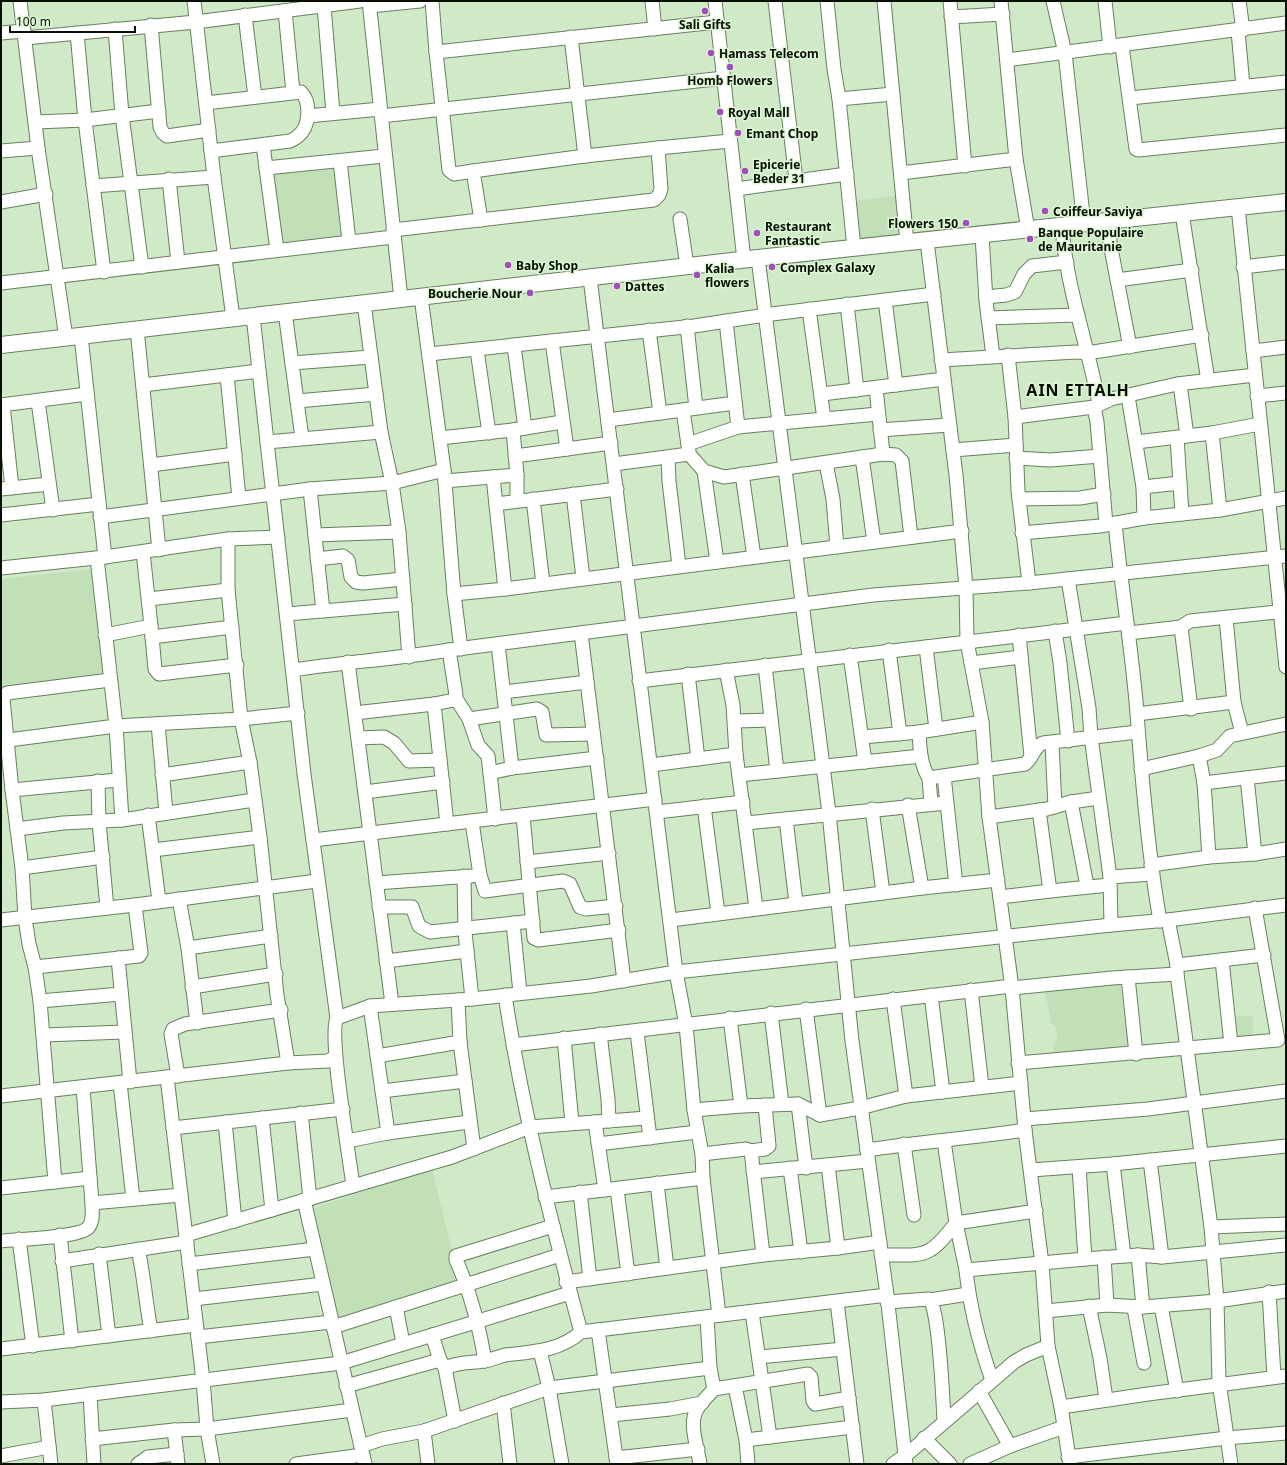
<svg xmlns="http://www.w3.org/2000/svg" width="1287" height="1465" font-family="'Noto Sans',sans-serif">
	<style>
		.built { fill: #c2e0b7 }
		.lines { fill: none; stroke-linecap: round; stroke-linejoin: round }
		.minor-casing { stroke: #697f60; stroke-width: 15 }
		.major-casing { stroke: #697f60; stroke-width: 18 }
		.minor { stroke: #fff; stroke-width: 13 }
		.major { stroke: #fff; stroke-width: 16 }
		.poi-dot { fill: #a14ebc; stroke: #ddf6d3; stroke-width: 1.5 }
		.labels { text-anchor: middle; dominant-baseline: central; stroke-width: 3; stroke-linejoin: round; paint-order: stroke }
		.poi-label { font-size: 12px; font-weight: bold; fill: #070f05; stroke: #ddf6d3; text-anchor: start }
		.district-label { font-size: 16px; font-weight: bold; letter-spacing: 1px; fill: #070f05; stroke: #ddf6d3 }
	</style>
	<rect width="100%" height="100%" fill="#d0e9c6"/>
	<g class="built">
		<path d="M 336,167 L 344,239 L 278,248 L 272,174 Z"/>
		<path d="M 895,196 L 900,239 L 856,244 L 851,201 Z"/>
		<path d="M 93,569 L 104,675 L 2,690 L 1,579 Z"/>
		<path d="M 1120,983 L 1130,1055 L 1055,1063 L 1053,1045 L 1057,1040 L 1056,1027 L 1051,1023 L 1045,991 Z"/>
		<path d="M 1233,1016 L 1253,1016 L 1253,1041 L 1233,1042 Z"/>
		<path d="M 432,1169 L 459,1280 L 338,1320 L 310,1209 Z"/>
	</g>
	<g class="lines">
		<g class="minor-casing">
			<g id="minor">
				<path d="M 20,1 L 38,148 L 66,338"/>
				<path d="M 194,1 L 214,177 L 233,318"/>
				<path d="M 369,1 L 401,299"/>
				<path d="M 432,1 L 436,52"/>
				<path d="M 652,1 L 655,29"/>
				<path d="M 715,1 L 744,260"/>
				<path d="M 775,1 L 796,180"/>
				<path d="M 827,1 L 834,69 L 839,99 L 854,248"/>
				<path d="M 884,1 L 907,243"/>
				<path d="M 950,1 L 965,166"/>
				<path d="M 1001,1 L 1016,159 L 1028,230"/>
				<path d="M 1053,1 L 1065,53 L 1084,224"/>
				<path d="M 1105,1 L 1110,47"/>
				<path d="M 1239,1 L 1243,30"/>
				<path d="M 324,6 L 333,113"/>
				<path d="M 370,6 L 420,1"/>
				<path d="M 285,11 L 293,92"/>
				<path d="M 245,15 L 255,97"/>
				<path d="M 951,17 L 1003,14"/>
				<path d="M 151,25 L 160,127 L 163,133 L 167,136 L 209,130"/>
				<path d="M 115,29 L 122,115 L 142,267"/>
				<path d="M 1238,31 L 1243,86"/>
				<path d="M 1,33 L 24,31"/>
				<path d="M 77,33 L 85,120 L 104,272"/>
				<path d="M 571,37 L 585,156"/>
				<path d="M 25,38 L 196,22 L 360,1"/>
				<path d="M 1122,46 L 1136,149 L 1138,150 L 1286,135"/>
				<path d="M 1007,60 L 1286,23"/>
				<path d="M 1130,98 L 1286,82"/>
				<path d="M 839,99 L 893,94"/>
				<path d="M 206,103 L 301,92 C 311,102 310,127 298,136 C 296,138 292,140 290,141 L 211,151"/>
				<path d="M 308,116 L 380,109"/>
				<path d="M 381,116 L 724,78"/>
				<path d="M 36,122 L 85,120 L 159,111"/>
				<path d="M 263,145 L 266,168 L 384,156"/>
				<path d="M 1,151 L 38,148"/>
				<path d="M 340,161 L 349,241"/>
				<path d="M 266,168 L 277,250"/>
				<path d="M 473,171 L 454,174 L 449,170 L 436,52 L 717,22"/>
				<path d="M 901,173 L 1016,159"/>
				<path d="M 169,179 L 178,262"/>
				<path d="M 93,186 L 214,177"/>
				<path d="M 736,189 L 847,174"/>
				<path d="M 1,202 L 46,194"/>
				<path d="M 1238,207 L 1286,667"/>
				<path d="M 1182,213 L 1208,381"/>
				<path d="M 680,219 L 687,266"/>
				<path d="M 481,220 L 473,171 L 585,156 L 658,148"/>
				<path d="M 1109,221 L 1110,243 L 1130,347"/>
				<path d="M 1062,226 C 1066,287 1088,345 1099,404"/>
				<path d="M 393,230 L 654,200 L 659,195 L 661,189 L 658,148 L 730,141"/>
				<path d="M 982,235 L 986,301 L 993,356"/>
				<path d="M 927,241 L 956,475 L 966,588 L 967,641 L 982,722 L 989,817 L 1012,988 L 1025,1130 L 1042,1264 L 1048,1346 L 1061,1407 L 1070,1464"/>
				<path d="M 758,258 L 829,813 L 852,1041 L 887,1295 L 906,1464"/>
				<path d="M 1243,267 L 1286,262"/>
				<path d="M 590,278 L 676,972 L 686,1025 L 694,1110 L 702,1154 L 703,1178 L 719,1315"/>
				<path d="M 1117,280 L 1192,270"/>
				<path d="M 1,283 L 393,237"/>
				<path d="M 421,297 L 444,470 L 454,594 L 461,649"/>
				<path d="M 986,297 L 1006,295 L 1015,292 L 1024,274 L 1032,266 L 1067,262"/>
				<path d="M 885,300 L 896,385"/>
				<path d="M 364,303 L 381,432 L 392,483 L 399,532 L 409,657"/>
				<path d="M 847,304 L 857,390"/>
				<path d="M 809,309 L 824,419"/>
				<path d="M 285,312 L 302,438"/>
				<path d="M 253,316 L 304,774 L 337,1018 C 328,1034 350,1160 353,1186"/>
				<path d="M 988,318 L 1078,315"/>
				<path d="M 726,321 L 738,427 L 878,414"/>
				<path d="M 687,326 L 696,408"/>
				<path d="M 137,329 L 159,550"/>
				<path d="M 649,330 L 660,413"/>
				<path d="M 81,336 L 105,557"/>
				<path d="M 552,341 L 567,449"/>
				<path d="M 514,346 L 525,428"/>
				<path d="M 477,350 L 489,433"/>
				<path d="M 1253,351 L 1286,347"/>
				<path d="M 429,354 L 694,326 L 772,314 L 934,294"/>
				<path d="M 1008,355 L 1015,417 L 1018,491 L 1029,583"/>
				<path d="M 941,360 L 1076,352 L 1087,353 L 1202,335"/>
				<path d="M 292,363 L 371,357"/>
				<path d="M 227,375 L 239,498"/>
				<path d="M 1180,384 L 1187,436"/>
				<path d="M 143,385 L 259,371"/>
				<path d="M 876,388 L 883,454"/>
				<path d="M 822,394 L 944,379"/>
				<path d="M 1128,396 L 1143,487 L 1144,518"/>
				<path d="M 1257,396 L 1286,393"/>
				<path d="M 38,401 L 53,510"/>
				<path d="M 297,401 L 376,394"/>
				<path d="M 1,405 L 87,394"/>
				<path d="M 3,405 L 12,488"/>
				<path d="M 1094,407 L 1097,422 L 1106,524"/>
				<path d="M 683,410 L 689,452"/>
				<path d="M 1015,417 L 1094,407 L 1111,399 L 1177,384 L 1255,375"/>
				<path d="M 608,420 L 735,403"/>
				<path d="M 513,430 L 517,475 L 517,500"/>
				<path d="M 880,430 L 949,425"/>
				<path d="M 1212,433 L 1220,510"/>
				<path d="M 440,438 L 513,430 L 562,422"/>
				<path d="M 1177,438 L 1182,514"/>
				<path d="M 267,442 L 381,432"/>
				<path d="M 1136,442 L 1212,433 L 1260,424"/>
				<path d="M 688,444 L 738,427"/>
				<path d="M 953,450 L 1016,445"/>
				<path d="M 515,456 L 611,443"/>
				<path d="M 862,457 L 874,542"/>
				<path d="M 668,458 L 669,481 L 679,566"/>
				<path d="M 1016,458 L 1050,460 L 1100,456"/>
				<path d="M 826,463 L 833,499 L 837,547"/>
				<path d="M 614,464 L 689,454 L 704,471 L 724,477 L 883,454 L 896,455 L 902,461 L 911,537"/>
				<path d="M 151,465 L 235,454"/>
				<path d="M 704,471 L 717,562"/>
				<path d="M 742,474 L 754,557"/>
				<path d="M 493,477 L 505,589"/>
				<path d="M 445,481 L 517,475"/>
				<path d="M 1143,487 L 1180,483"/>
				<path d="M 1,489 L 49,484"/>
				<path d="M 310,489 L 323,611"/>
				<path d="M 573,494 L 583,578"/>
				<path d="M 533,499 L 543,584"/>
				<path d="M 1019,499 L 1080,498 L 1104,494"/>
				<path d="M 496,504 L 617,489"/>
				<path d="M 1,515 L 99,504"/>
				<path d="M 100,517 L 310,489 L 392,483 L 444,470"/>
				<path d="M 1115,523 C 1121,586 1132,649 1137,713 C 1142,782 1148,852 1160,921"/>
				<path d="M 1022,533 L 1100,526 L 1144,518 L 1220,510 L 1286,498"/>
				<path d="M 315,535 L 399,532"/>
				<path d="M 228,539 L 228,590 L 241,719 L 250,762 L 260,837 L 277,995 L 288,1063"/>
				<path d="M 97,558 L 116,726 L 122,820"/>
				<path d="M 317,559 L 343,556 L 348,560 L 351,577 L 356,582 L 363,583 L 403,579"/>
				<path d="M 1,568 L 105,557 L 228,539 L 278,537"/>
				<path d="M 1068,579 L 1089,708 L 1091,737 L 1110,877 L 1111,925"/>
				<path d="M 454,594 L 505,589 L 962,531"/>
				<path d="M 149,599 L 228,590"/>
				<path d="M 287,614 L 405,604"/>
				<path d="M 1226,618 L 1234,702 L 1242,733"/>
				<path d="M 151,626 L 155,669 L 159,674 L 237,665"/>
				<path d="M 1055,631 L 1060,663 L 1068,741"/>
				<path d="M 581,633 L 624,981"/>
				<path d="M 1129,633 L 1181,627"/>
				<path d="M 105,635 L 151,626 L 143,552"/>
				<path d="M 1019,635 L 1031,756"/>
				<path d="M 152,637 L 232,627"/>
				<path d="M 498,644 L 512,768"/>
				<path d="M 926,647 L 936,729"/>
				<path d="M 889,650 L 900,734"/>
				<path d="M 850,655 L 865,762"/>
				<path d="M 348,662 L 392,1004"/>
				<path d="M 971,663 L 1021,657"/>
				<path d="M 765,665 L 777,771"/>
				<path d="M 293,670 C 345,662 397,659 449,650 L 873,595 L 1029,583 L 1286,556"/>
				<path d="M 726,670 L 733,705 L 736,754 L 756,908"/>
				<path d="M 688,674 L 698,759"/>
				<path d="M 639,681 L 1127,623"/>
				<path d="M 504,692 L 587,682"/>
				<path d="M 455,697 L 469,719 L 478,745 L 488,756 L 490,773"/>
				<path d="M 434,704 L 447,824"/>
				<path d="M 1191,709 L 1181,627 L 1190,621 L 1286,611"/>
				<path d="M 355,713 L 434,704 L 454,700 L 456,695 L 449,650"/>
				<path d="M 1137,714 L 1234,702"/>
				<path d="M 469,719 L 537,709 L 542,712 L 546,735 L 593,734"/>
				<path d="M 735,721 L 771,720"/>
				<path d="M 158,724 L 166,813"/>
				<path d="M 919,732 C 920,748 920,764 929,778"/>
				<path d="M 862,737 L 919,732 L 982,722"/>
				<path d="M 358,738 L 384,737 L 394,743 L 409,761 L 440,760"/>
				<path d="M 1,741 L 116,726 L 241,719 L 298,713"/>
				<path d="M 1052,743 L 1055,807"/>
				<path d="M 651,765 L 736,754"/>
				<path d="M 1141,769 L 1199,756"/>
				<path d="M 162,775 L 250,762"/>
				<path d="M 739,775 L 921,756"/>
				<path d="M 944,776 L 956,885"/>
				<path d="M 1247,778 L 1255,854"/>
				<path d="M 98,781 L 99,822 L 107,908"/>
				<path d="M 1204,783 L 1286,773"/>
				<path d="M 12,790 L 118,780"/>
				<path d="M 365,792 L 443,782"/>
				<path d="M 1071,802 L 1087,886"/>
				<path d="M 931,803 L 929,778 L 1025,764 C 1033,758 1033,747 1043,743 L 1137,732"/>
				<path d="M 908,805 L 922,888"/>
				<path d="M 704,806 L 718,913"/>
				<path d="M 872,809 L 883,893"/>
				<path d="M 657,812 L 743,802"/>
				<path d="M 148,815 L 159,901"/>
				<path d="M 523,815 L 534,938 L 538,940 L 619,930"/>
				<path d="M 989,817 L 1047,809 L 1071,802 L 1099,798"/>
				<path d="M 495,819 L 490,773 L 512,768 L 597,758"/>
				<path d="M 786,819 L 796,903"/>
				<path d="M 472,822 L 480,875 L 485,891 L 563,881 L 570,884 L 580,907 L 586,909 L 616,906"/>
				<path d="M 746,823 L 946,803"/>
				<path d="M 17,829 L 63,823 L 122,820 L 254,800"/>
				<path d="M 313,840 L 655,799"/>
				<path d="M 153,850 L 260,837"/>
				<path d="M 1209,857 L 1204,783 L 1199,756 L 1217,750 L 1230,736 L 1286,724"/>
				<path d="M 527,862 L 609,853"/>
				<path d="M 1151,865 L 1209,857 L 1255,854 L 1286,849"/>
				<path d="M 22,868 L 103,857"/>
				<path d="M 464,876 L 465,932 L 472,999"/>
				<path d="M 1110,877 L 1152,874"/>
				<path d="M 376,883 L 472,876"/>
				<path d="M 1050,891 L 1109,885"/>
				<path d="M 1000,897 L 1050,891 L 1039,810"/>
				<path d="M 179,899 L 188,948 L 197,1023"/>
				<path d="M 379,907 L 412,907 L 419,926 L 430,932 L 533,921"/>
				<path d="M 1,920 L 135,905 L 317,881"/>
				<path d="M 671,920 L 922,888 L 998,880"/>
				<path d="M 1168,920 L 1177,965 L 1177,974 L 1211,1227 L 1217,1301 L 1219,1382 L 1231,1464"/>
				<path d="M 513,923 L 520,993"/>
				<path d="M 188,948 L 271,936"/>
				<path d="M 118,958 L 130,1082"/>
				<path d="M 1222,960 L 1231,1044"/>
				<path d="M 386,961 L 467,951"/>
				<path d="M 1177,965 L 1264,955"/>
				<path d="M 35,967 L 139,956 L 141,953 L 135,905"/>
				<path d="M 1128,977 L 1136,1054"/>
				<path d="M 192,987 L 276,974"/>
				<path d="M 1012,988 L 1112,978 L 1177,974"/>
				<path d="M 971,990 L 982,1087"/>
				<path d="M 505,995 C 522,1109 551,1221 581,1332"/>
				<path d="M 931,995 L 943,1092"/>
				<path d="M 893,999 L 906,1096"/>
				<path d="M 458,1000 L 460,1042 L 474,1149"/>
				<path d="M 40,1001 L 121,994"/>
				<path d="M 370,1006 L 388,1133"/>
				<path d="M 806,1009 L 820,1115"/>
				<path d="M 771,1013 L 782,1104"/>
				<path d="M 337,1018 L 370,1006 L 472,999 L 591,986 L 676,972 L 1111,925 L 1168,920 L 1286,905"/>
				<path d="M 730,1018 L 741,1106"/>
				<path d="M 637,1032 L 650,1138"/>
				<path d="M 600,1034 L 608,1099 L 609,1121"/>
				<path d="M 44,1035 L 124,1032"/>
				<path d="M 564,1038 L 572,1123"/>
				<path d="M 513,1045 L 1012,986"/>
				<path d="M 377,1056 L 460,1042"/>
				<path d="M 1018,1063 L 1278,1040 L 1255,908"/>
				<path d="M 178,1076 L 171,1034 L 173,1029 L 185,1024 L 281,1010"/>
				<path d="M 167,1077 L 203,1380 L 207,1429 L 213,1464"/>
				<path d="M 120,1083 L 133,1199"/>
				<path d="M 382,1091 L 465,1081"/>
				<path d="M 1,1096 L 288,1063 L 328,1061 L 335,1057"/>
				<path d="M 798,1104 L 806,1168"/>
				<path d="M 694,1110 L 741,1106 L 798,1104 L 820,1115 L 860,1108 L 906,1096 L 1021,1083"/>
				<path d="M 301,1113 L 310,1199"/>
				<path d="M 262,1118 L 272,1210"/>
				<path d="M 1025,1119 L 1148,1109 L 1286,1091"/>
				<path d="M 225,1122 L 235,1221"/>
				<path d="M 595,1122 L 605,1190"/>
				<path d="M 173,1128 L 343,1109"/>
				<path d="M 347,1141 L 388,1133 L 469,1122"/>
				<path d="M 944,1141 L 956,1223 L 1036,1211"/>
				<path d="M 598,1144 L 697,1132"/>
				<path d="M 904,1144 L 914,1215"/>
				<path d="M 867,1150 C 919,1142 973,1138 1025,1130"/>
				<path d="M 751,1151 L 765,1149 L 769,1146 L 765,1105"/>
				<path d="M 702,1154 L 746,1149 L 751,1151 L 763,1255"/>
				<path d="M 1150,1160 L 1162,1257"/>
				<path d="M 1113,1164 L 1124,1256"/>
				<path d="M 828,1165 L 838,1248"/>
				<path d="M 1079,1167 L 1085,1259"/>
				<path d="M 790,1168 L 801,1252"/>
				<path d="M 1031,1170 L 1113,1164 L 1286,1146"/>
				<path d="M 753,1172 L 868,1161"/>
				<path d="M 55,1182 L 40,1001 L 35,967 L 29,944 L 25,918 L 22,868 L 12,790 L 3,699 L 7,693 L 110,680"/>
				<path d="M 657,1183 L 667,1268"/>
				<path d="M 1,1188 L 90,1178"/>
				<path d="M 617,1189 L 628,1274"/>
				<path d="M 580,1192 L 590,1279"/>
				<path d="M 545,1197 L 703,1178"/>
				<path d="M 304,1200 L 365,1464"/>
				<path d="M 92,1203 L 181,1195"/>
				<path d="M 1211,1227 L 1286,1224"/>
				<path d="M 60,1235 L 72,1341"/>
				<path d="M 186,1235 L 452,1157 L 530,1127 L 647,1118"/>
				<path d="M 19,1239 L 33,1346"/>
				<path d="M 1,1241 C 18,1239 77,1238 88,1228 C 94,1221 92,1211 92,1203 L 83,1087"/>
				<path d="M 138,1249 C 144,1276 146,1304 151,1331"/>
				<path d="M 99,1254 L 109,1336"/>
				<path d="M 881,1255 C 926,1255 928,1259 956,1223 L 966,1270 L 1085,1259 L 1138,1255 L 1162,1257 L 1286,1245"/>
				<path d="M 1138,1255 L 1143,1307"/>
				<path d="M 1104,1257 L 1107,1305"/>
				<path d="M 62,1261 L 187,1242"/>
				<path d="M 189,1264 L 315,1249"/>
				<path d="M 966,1270 C 970,1310 979,1343 992,1380"/>
				<path d="M 566,1282 L 763,1255 L 838,1248 L 880,1242"/>
				<path d="M 1269,1292 L 1274,1377"/>
				<path d="M 194,1299 L 323,1284"/>
				<path d="M 930,1300 L 968,1294"/>
				<path d="M 837,1302 L 857,1464"/>
				<path d="M 887,1302 L 929,1299 C 939,1306 943,1402 944,1420"/>
				<path d="M 1089,1306 L 1100,1358 L 1106,1399"/>
				<path d="M 1161,1306 L 1177,1391"/>
				<path d="M 396,1307 L 403,1343"/>
				<path d="M 1134,1308 L 1144,1363"/>
				<path d="M 1046,1311 L 1107,1305 L 1143,1307 L 1217,1301 L 1286,1291"/>
				<path d="M 752,1312 L 770,1437"/>
				<path d="M 707,1317 L 710,1368 L 714,1389"/>
				<path d="M 333,1327 L 560,1255"/>
				<path d="M 598,1330 L 617,1464"/>
				<path d="M 432,1335 L 440,1360"/>
				<path d="M 198,1337 L 331,1322"/>
				<path d="M 1,1349 L 196,1325"/>
				<path d="M 540,1351 L 549,1388 L 562,1464"/>
				<path d="M 760,1357 L 843,1349"/>
				<path d="M 485,1361 C 479,1325 471,1293 456,1260 L 456,1256 L 553,1226"/>
				<path d="M 445,1368 C 457,1362 471,1363 484,1361 C 491,1360 498,1357 505,1355 C 532,1352 560,1351 581,1332 L 887,1295"/>
				<path d="M 346,1386 L 440,1360 L 445,1368 L 455,1421"/>
				<path d="M 735,1386 L 746,1440"/>
				<path d="M 979,1391 L 1010,1446"/>
				<path d="M 90,1394 L 94,1464"/>
				<path d="M 44,1400 L 51,1464"/>
				<path d="M 1,1402 L 44,1400 L 341,1363 L 570,1293"/>
				<path d="M 503,1403 L 510,1464"/>
				<path d="M 1061,1407 L 1148,1394 L 1286,1376"/>
				<path d="M 611,1415 L 670,1409 L 702,1403"/>
				<path d="M 174,1430 L 178,1464"/>
				<path d="M 424,1431 L 428,1464"/>
				<path d="M 924,1438 L 950,1464"/>
				<path d="M 92,1439 L 174,1430 L 207,1429 L 352,1410"/>
				<path d="M 361,1446 L 382,1439 L 424,1431 L 549,1388 L 710,1368"/>
				<path d="M 1,1456 L 49,1447"/>
				<path d="M 1068,1457 L 1227,1438 L 1286,1433"/>
				<path d="M 616,1458 L 698,1449"/>
				<path d="M 138,1464 L 148,1457 L 177,1454"/>
				<path d="M 296,1464 L 363,1455"/>
				<path d="M 700,1464 C 698,1449 689,1425 696,1411 C 700,1403 708,1396 714,1389 L 808,1374 L 811,1377 L 813,1401 L 815,1404 L 849,1398"/>
				<path d="M 748,1464 L 746,1440 L 853,1427"/>
				<path d="M 893,1464 L 905,1456 L 1014,1362 L 1026,1355 L 1048,1346"/>
				<path d="M 970,1464 L 1010,1446 L 1064,1427"/>
			</g>
		</g>
		<g class="major-casing">
			<path id="major" d="M 1,345 L 758,258 L 1286,202"/>
		</g>
		<use href="#minor" class="minor"/>
		<use href="#major" class="major"/>
	</g>
	<g class="poi-dot">
		<circle cx="705" cy="11" r="4"/>
		<circle cx="711" cy="53" r="4"/>
		<circle cx="730" cy="67" r="4"/>
		<circle cx="720" cy="112" r="4"/>
		<circle cx="738" cy="133" r="4"/>
		<circle cx="745" cy="171" r="4"/>
		<circle cx="1045" cy="211" r="4"/>
		<circle cx="966" cy="223" r="4"/>
		<circle cx="757" cy="233" r="4"/>
		<circle cx="1030" cy="239" r="4"/>
		<circle cx="508" cy="265" r="4"/>
		<circle cx="772" cy="267" r="4"/>
		<circle cx="697" cy="275" r="4"/>
		<circle cx="617" cy="286" r="4"/>
		<circle cx="530" cy="293" r="4"/>
	</g>
	<g class="labels">
		<g class="poi-label">
			<text x="705" y="24" text-anchor="middle">Sali Gifts</text>
			<text x="719" y="53">Hamass Telecom</text>
			<text x="730" y="80" text-anchor="middle">Homb Flowers</text>
			<text x="728" y="112">Royal Mall</text>
			<text x="746" y="133">Emant Chop</text>
			<text x="753" y="164">Epicerie<tspan x="753" dy="14">Beder 31</tspan></text>
			<text x="1053" y="211">Coiffeur Saviya</text>
			<text x="958" y="223" text-anchor="end">Flowers 150</text>
			<text x="765" y="226">Restaurant<tspan x="765" dy="14">Fantastic</tspan></text>
			<text x="1038" y="232">Banque Populaire<tspan x="1038" dy="14">de Mauritanie</tspan></text>
			<text x="516" y="265">Baby Shop</text>
			<text x="780" y="267">Complex Galaxy</text>
			<text x="705" y="268">Kalia<tspan x="705" dy="14">flowers</tspan></text>
			<text x="625" y="286">Dattes</text>
			<text x="522" y="293" text-anchor="end">Boucherie Nour</text>
		</g>
		<g class="district-label">
			<text x="1078" y="390">AIN ETTALH</text>
		</g>
	</g>
	<rect width="1287" height="1465" fill="none" stroke="#070f05" stroke-width="4"/>
	<path d="M10 26v6h125v-6" fill="none" stroke="#070f05" stroke-width="2"/>
	<text x="16" y="26" font-size="12" fill="#070f05" stroke="#ddf6d3" stroke-width="3" paint-order="stroke">100 m</text>
</svg>
